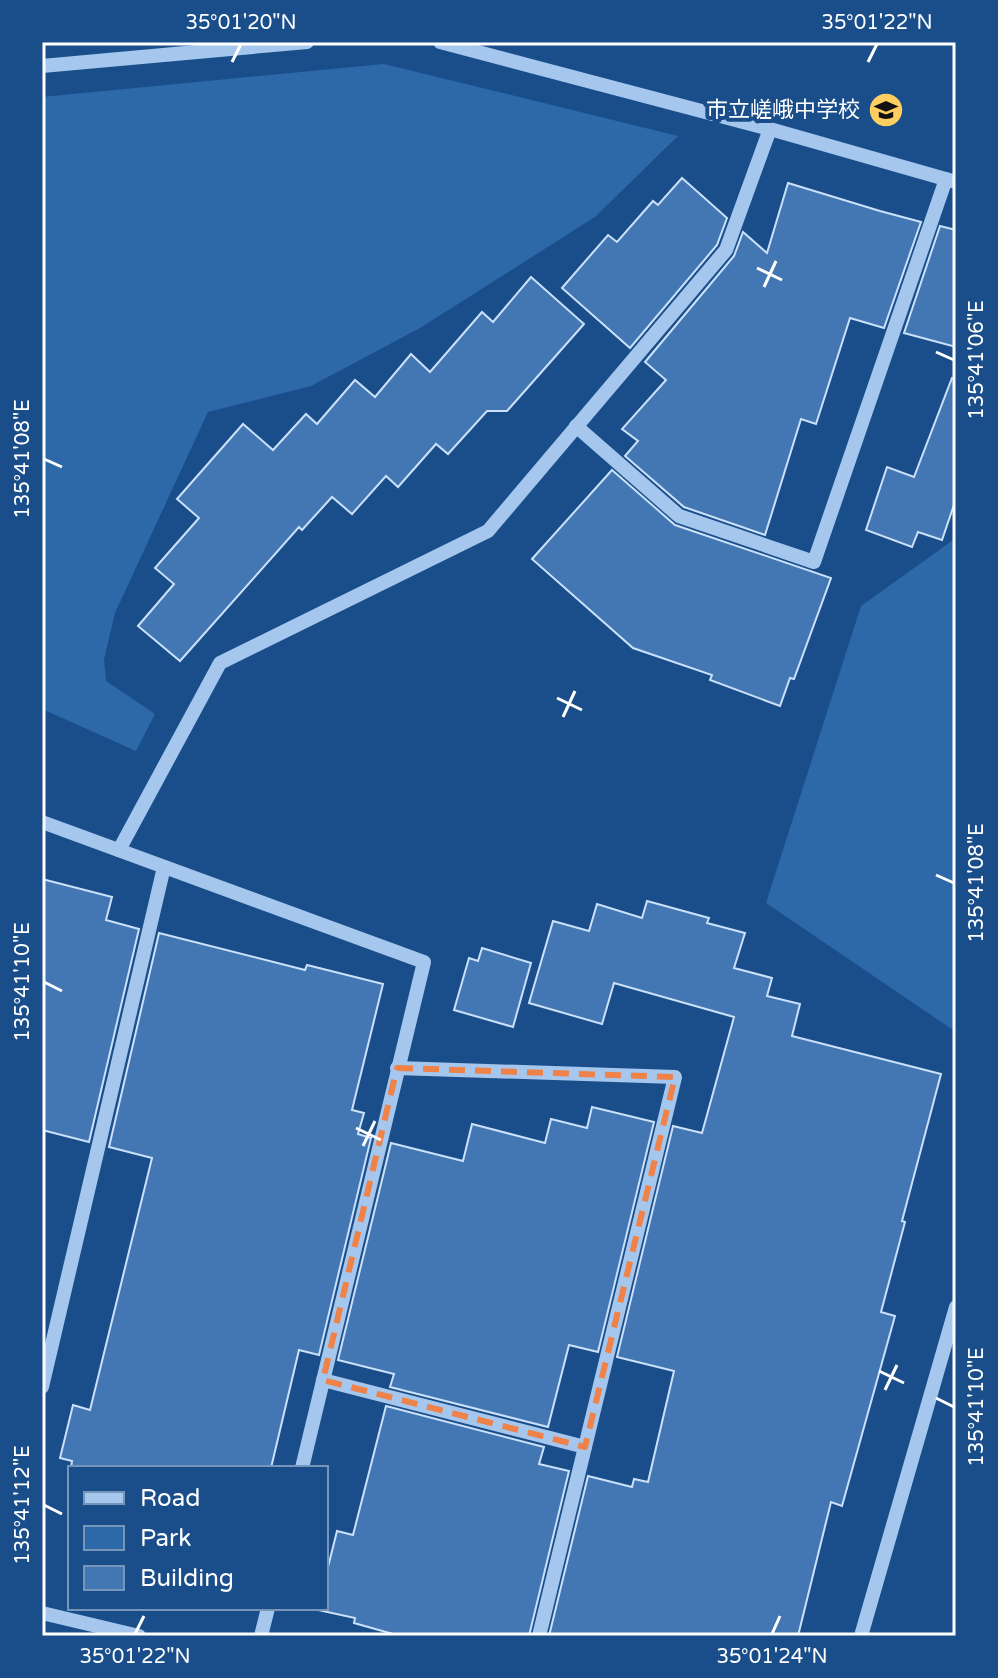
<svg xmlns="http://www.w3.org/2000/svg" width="998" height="1678" font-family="'Varela Round','Noto Sans JP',sans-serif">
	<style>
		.green { fill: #2d68a9 }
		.building { fill: #4377b3; stroke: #cbe1fa; stroke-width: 2 }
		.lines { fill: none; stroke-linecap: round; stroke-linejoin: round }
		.minor { stroke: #a5c7ed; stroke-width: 14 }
		.marked { fill: none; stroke: #ee8249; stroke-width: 6; stroke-dasharray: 16 10; stroke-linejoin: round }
		.ticks { fill: none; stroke: #fff; stroke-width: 3 }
		.labels { text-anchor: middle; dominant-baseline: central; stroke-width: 8; stroke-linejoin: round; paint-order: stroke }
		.poi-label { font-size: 22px; fill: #fff; stroke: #1a4e8b; text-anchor: end }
		.neatline { fill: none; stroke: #fff; stroke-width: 3 }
		.ticks-label { font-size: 20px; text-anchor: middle; fill: #fff }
	</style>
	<rect width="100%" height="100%" fill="#1a4e8b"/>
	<g class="green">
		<path d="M 384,64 L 678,136 L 595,217 L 420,328 L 311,386 L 208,412 L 115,613 L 104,659 L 106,681 L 155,714 L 136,751 L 42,709 L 42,97 Z"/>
		<path d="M 956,538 L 956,1032 L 766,903 L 861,606 Z"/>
	</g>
	<g class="building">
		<path d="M 682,178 L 727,218 L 717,245 L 630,348 L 562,288 L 608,235 L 617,242 L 653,201 L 658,205 Z"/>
		<path d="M 788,183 L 880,211 L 921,222 L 884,328 L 850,318 L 816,424 L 801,419 L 765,535 L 684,507 L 625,456 L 638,441 L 622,429 L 666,380 L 645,362 L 734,256 L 743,232 L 767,253 Z"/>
		<path d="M 940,226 L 956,230 L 956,347 L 904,333 Z"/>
		<path d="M 531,277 L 584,324 L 507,411 L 487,411 L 448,454 L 436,444 L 398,487 L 386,476 L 352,514 L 332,497 L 302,530 L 299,527 L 180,661 L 138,626 L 174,584 L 155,568 L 199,518 L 177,499 L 243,424 L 273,450 L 306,414 L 317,424 L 355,380 L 375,397 L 411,354 L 430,372 L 482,312 L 493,322 Z"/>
		<path d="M 952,378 L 956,379 L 956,499 L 942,540 L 918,532 L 912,547 L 866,530 L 887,467 L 914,477 Z"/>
		<path d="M 612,470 L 675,525 L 831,578 L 794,679 L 790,678 L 780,706 L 710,680 L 712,675 L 633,648 L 532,559 Z"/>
		<path d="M 42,879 L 112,897 L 106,920 L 139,929 L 89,1142 L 42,1130 Z"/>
		<path d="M 647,901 L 709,918 L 707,923 L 745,933 L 734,968 L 772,978 L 767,996 L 800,1004 L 792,1036 L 941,1074 L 902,1221 L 905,1222 L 881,1312 L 895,1316 L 842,1506 L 831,1502 L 798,1636 L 549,1636 L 588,1476 L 632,1487 L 634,1479 L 648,1482 L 674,1371 L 617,1357 L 673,1126 L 702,1133 L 734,1017 L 614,983 L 602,1024 L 529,1003 L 553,921 L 589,931 L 597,904 L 642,918 Z"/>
		<path d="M 159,933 L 305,970 L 307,965 L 383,984 L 352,1110 L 364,1113 L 358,1134 L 371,1138 L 319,1355 L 299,1350 L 271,1468 L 71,1468 L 72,1461 L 60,1458 L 73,1405 L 90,1410 L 152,1158 L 109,1147 Z"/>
		<path d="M 482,948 L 531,963 L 513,1027 L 454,1010 L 469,958 L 478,961 Z"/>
		<path d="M 592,1107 L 654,1122 L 598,1352 L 569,1345 L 548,1427 L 390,1387 L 394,1374 L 338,1360 L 391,1143 L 463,1161 L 472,1124 L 545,1143 L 551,1119 L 587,1128 Z"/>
		<path d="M 386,1406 L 544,1447 L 539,1464 L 569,1471 L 529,1636 L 400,1636 L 354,1623 L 355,1618 L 318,1610 L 318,1608 L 326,1608 L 326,1575 L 337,1531 L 353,1535 Z"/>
	</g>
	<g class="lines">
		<g class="minor">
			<path d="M 440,42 L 770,129 L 956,182"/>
			<path d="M 42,66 L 307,42"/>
			<path d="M 576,426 L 679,516 L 814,562 L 946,179"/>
			<path d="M 42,822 L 424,962 L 302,1468"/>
			<path d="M 119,850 L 220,663 L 488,531 L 726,250 L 770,129"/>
			<path d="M 397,1068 L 675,1077 L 539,1636"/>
			<path d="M 323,1380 L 585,1447"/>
			<path d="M 42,1387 L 164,867"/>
			<path d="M 42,1613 L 139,1636"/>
			<path d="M 261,1636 L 268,1608"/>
			<path d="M 861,1636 L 956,1307"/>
		</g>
	</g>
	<path class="marked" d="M 397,1068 L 675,1077 L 585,1447 L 323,1380 Z"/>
	<path class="ticks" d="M 232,62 L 241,44M 868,62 L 877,44M 757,268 L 782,280M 764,287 L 776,261M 936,352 L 954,360M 44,459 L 62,467M 557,698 L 582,710M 563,717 L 575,691M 936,875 L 954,883M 44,982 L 62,991M 356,1128 L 381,1140M 363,1146 L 375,1121M 879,1371 L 904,1383M 885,1390 L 897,1365M 936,1398 L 954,1407M 44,1505 L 62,1514M 135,1634 L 144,1616M 772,1634 L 780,1616"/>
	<defs>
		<g id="school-disc" transform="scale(1.8)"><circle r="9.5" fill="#ffce61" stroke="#1a4e8b"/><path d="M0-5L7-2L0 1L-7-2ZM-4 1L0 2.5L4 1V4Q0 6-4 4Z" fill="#111"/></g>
	</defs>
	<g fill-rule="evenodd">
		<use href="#school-disc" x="886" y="110"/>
	</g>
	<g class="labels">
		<g class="poi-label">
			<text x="860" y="110">市立嵯峨中学校</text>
		</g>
	</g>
	<rect width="998" height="1678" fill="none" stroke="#1a4e8b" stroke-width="88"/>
	<rect x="68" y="1466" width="260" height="144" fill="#1a4e8b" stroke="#7695b9" stroke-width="2"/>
	<rect x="84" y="1492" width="40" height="12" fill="#a5c7ed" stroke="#7695b9" stroke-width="2"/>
	<text x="140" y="1506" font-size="24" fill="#ffffff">Road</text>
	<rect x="84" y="1526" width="40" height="24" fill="#2d68a9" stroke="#7695b9" stroke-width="2"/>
	<text x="140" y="1546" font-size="24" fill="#ffffff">Park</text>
	<rect x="84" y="1566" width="40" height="24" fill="#4377b3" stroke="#7695b9" stroke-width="2"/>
	<text x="140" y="1586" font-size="24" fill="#ffffff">Building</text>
	<rect x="44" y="44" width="910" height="1590" class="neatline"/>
	<g class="ticks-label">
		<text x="241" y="29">35°01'20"N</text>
		<text x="877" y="29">35°01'22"N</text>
		<text transform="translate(976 360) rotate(-90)" y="7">135°41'06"E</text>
		<text transform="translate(22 459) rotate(-90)" y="7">135°41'08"E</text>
		<text transform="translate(976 883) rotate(-90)" y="7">135°41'08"E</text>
		<text transform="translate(22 982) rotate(-90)" y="7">135°41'10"E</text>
		<text transform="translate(976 1407) rotate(-90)" y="7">135°41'10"E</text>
		<text transform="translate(22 1505) rotate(-90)" y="7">135°41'12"E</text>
		<text x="135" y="1663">35°01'22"N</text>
		<text x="772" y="1663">35°01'24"N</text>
	</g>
</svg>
